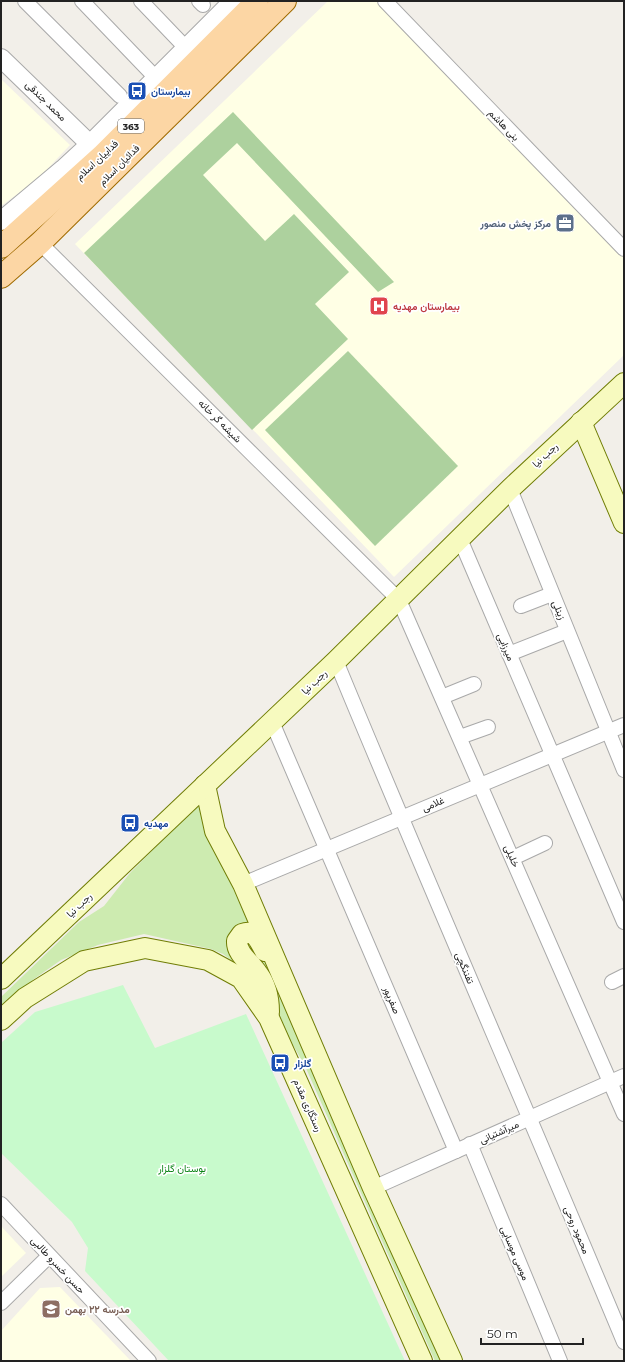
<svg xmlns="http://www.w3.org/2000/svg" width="625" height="1362" font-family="Montserrat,Vazirmatn,sans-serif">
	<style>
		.education { fill: #ffffe5 }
		.grass { fill: #cdebb0 }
		.forest { fill: #add19e }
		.park { fill: #c8facc }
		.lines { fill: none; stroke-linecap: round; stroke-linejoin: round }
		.minor-casing { stroke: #a9a9a9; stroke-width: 16 }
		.tertiary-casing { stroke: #a9a9a9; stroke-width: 20 }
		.secondary-casing { stroke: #707d05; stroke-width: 22 }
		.primary-casing { stroke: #a06b00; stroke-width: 24 }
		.minor { stroke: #fff; stroke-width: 14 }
		.tertiary { stroke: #fff; stroke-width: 18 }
		.secondary { stroke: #f7fabf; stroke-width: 20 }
		.primary { stroke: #fcd6a4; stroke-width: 22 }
		.labels { text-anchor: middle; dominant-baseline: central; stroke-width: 3.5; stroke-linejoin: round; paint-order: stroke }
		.shield { fill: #fff; stroke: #646464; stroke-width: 1 }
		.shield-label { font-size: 9px; font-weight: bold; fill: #222 }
		.transit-label { font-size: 10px; font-weight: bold; fill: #164399; stroke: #fff; text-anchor: start }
		.street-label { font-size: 10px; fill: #222; stroke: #fff }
		.service-label { font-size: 10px; font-weight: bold; fill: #4e5e75; stroke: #fff; text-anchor: end }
		.health-label { font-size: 10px; font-weight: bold; fill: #be3a42; stroke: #fff; text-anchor: start }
		.park-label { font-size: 10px; fill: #0c8416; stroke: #fff }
		.education-label { font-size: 10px; font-weight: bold; fill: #785e54; stroke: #fff; text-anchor: start }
	</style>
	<rect width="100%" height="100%" fill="#f2efe9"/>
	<g class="education">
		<path d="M 328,1 L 379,1 L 624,257 L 624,355 L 394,577 L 75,244 Z"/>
		<path d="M 1,79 L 70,145 L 38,179 L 1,206 Z"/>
		<path d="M 1,1226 L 26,1253 L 1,1277 Z"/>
		<path d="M 60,1287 L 131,1361 L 1,1361 L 1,1331 L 40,1288 Z"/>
	</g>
	<g class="grass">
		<path d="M 202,800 L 256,927 L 247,925 L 244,970 L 223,954 L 211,949 L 144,934 L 98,945 L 61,960 L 34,979 L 1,1010 L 1,997 L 79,922 L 104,906 L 130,873 Z"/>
		<path d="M 249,938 L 258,946 L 445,1361 L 435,1361 L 305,1066 L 289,1038 L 277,1009 L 244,949 Z"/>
	</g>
	<g class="forest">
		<path d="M 233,112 L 394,282 L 378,292 L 237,143 L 203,175 L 265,241 L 294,214 L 349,272 L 315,304 L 348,339 L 252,430 L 84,253 Z"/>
		<path d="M 348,351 L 458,466 L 375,546 L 265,430 Z"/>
	</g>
	<path class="park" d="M 123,985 L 155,1048 L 246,1014 L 405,1361 L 169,1361 L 85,1271 L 88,1248 L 72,1222 L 1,1153 L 1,1043 L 35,1012 Z"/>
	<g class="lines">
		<g class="minor-casing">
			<g id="minor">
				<path d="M 25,1 L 120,96"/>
				<path d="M 82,1 L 156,78"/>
				<path d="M 141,1 L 186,48"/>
				<path d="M 199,1 L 203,5"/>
				<path d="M 385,1 L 624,249"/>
				<path d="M 40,243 L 399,600 L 624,1114"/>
				<path d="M 510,489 L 624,770"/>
				<path d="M 460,539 L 624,922"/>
				<path d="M 521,606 L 552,594"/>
				<path d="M 509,654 L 567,631"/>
				<path d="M 336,661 C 430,889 529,1114 624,1342"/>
				<path d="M 442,697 L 474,684"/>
				<path d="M 272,722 L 456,1151"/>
				<path d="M 460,737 L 488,727"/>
				<path d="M 513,858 L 545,843"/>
				<path d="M 243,884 L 624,725"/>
				<path d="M 612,982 L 624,976"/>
				<path d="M 470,1144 L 560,1361"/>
				<path d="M 373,1188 L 624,1076"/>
				<path d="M 1,1204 L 149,1361"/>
				<path d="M 1,1303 L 49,1256"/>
			</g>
		</g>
		<g class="tertiary-casing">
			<g id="tertiary">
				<path d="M 1,58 L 98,152"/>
				<path d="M 1,221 L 63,169 L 90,144 L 233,1"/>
			</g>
		</g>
		<g class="secondary-casing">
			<g id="secondary">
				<path d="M 581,422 L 624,523"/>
				<path d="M 205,785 L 215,831 L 243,884 L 373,1188 L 452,1361"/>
				<path d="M 265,951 C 259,941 256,929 242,934 L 237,941 C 236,954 251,963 258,974 C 266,985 269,999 269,1012"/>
				<path d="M 1,979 L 336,661 L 510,489 L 624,383"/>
				<path d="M 1,1020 L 25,998 L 84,961 L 145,948 L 208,960 L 241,978 L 269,1018 L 422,1361"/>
			</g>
		</g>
		<g class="primary-casing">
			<g id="primary">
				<path d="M 1,247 L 102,156 L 257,1"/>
				<path d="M 1,277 L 40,243 L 285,1"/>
			</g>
		</g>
		<use href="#minor" class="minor"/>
		<use href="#tertiary" class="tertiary"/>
		<use href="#secondary" class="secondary"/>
		<use href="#primary" class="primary"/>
	</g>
	<defs>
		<g id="bus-square" transform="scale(1)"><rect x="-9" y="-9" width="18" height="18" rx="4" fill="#1a4fb4" stroke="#fff"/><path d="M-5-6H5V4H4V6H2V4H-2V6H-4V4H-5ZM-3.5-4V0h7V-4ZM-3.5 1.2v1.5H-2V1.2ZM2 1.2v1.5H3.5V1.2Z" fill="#fff"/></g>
		<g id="office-square" transform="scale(1)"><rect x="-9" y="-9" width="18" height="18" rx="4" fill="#5c6f8a" stroke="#fff"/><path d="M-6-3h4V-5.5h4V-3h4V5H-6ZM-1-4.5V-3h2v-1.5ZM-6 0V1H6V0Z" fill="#fff"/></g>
		<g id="hospital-square" transform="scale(1)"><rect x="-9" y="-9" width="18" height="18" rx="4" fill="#e0444e" stroke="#fff"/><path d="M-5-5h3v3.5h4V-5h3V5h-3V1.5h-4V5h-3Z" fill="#fff"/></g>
		<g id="school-square" transform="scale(1)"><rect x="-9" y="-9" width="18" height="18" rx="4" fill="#8d6e63" stroke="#fff"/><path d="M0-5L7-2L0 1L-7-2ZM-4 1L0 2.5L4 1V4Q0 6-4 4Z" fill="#fff"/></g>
	</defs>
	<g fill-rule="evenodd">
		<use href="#bus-square" x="137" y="91"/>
		<use href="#office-square" x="565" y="223"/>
		<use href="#hospital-square" x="379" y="306"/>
		<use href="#bus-square" x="130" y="823"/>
		<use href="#bus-square" x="280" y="1063"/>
		<use href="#school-square" x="51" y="1309"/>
	</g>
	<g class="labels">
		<rect class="shield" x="118" y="119" width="26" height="14" rx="3"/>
		<g class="shield-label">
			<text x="131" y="126">363</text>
		</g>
		<g class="transit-label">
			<text x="151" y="91">بیمارستان</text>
			<text x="144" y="823">مهدیه</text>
			<text x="294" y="1063">گلزار</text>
		</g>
		<g class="street-label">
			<text transform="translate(46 101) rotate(44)">محمد جندقی</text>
			<text transform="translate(504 125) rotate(46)">بنی هاشم</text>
			<text transform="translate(97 160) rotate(-43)">فداییان اسلام</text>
			<text transform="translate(119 165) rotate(-45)">فدائیان اسلام</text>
			<text transform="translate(220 421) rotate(45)">شیشه گر خانه</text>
			<text transform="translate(545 455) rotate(-43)">رجب نیا</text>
			<text transform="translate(559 610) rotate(68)">زینلی</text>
			<text transform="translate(506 647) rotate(67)">میرزایی</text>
			<text transform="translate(314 682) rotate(-44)">رجب نیا</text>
			<text transform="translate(433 804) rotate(-23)">غلامی</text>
			<text transform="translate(512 856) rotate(66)">خلیلی</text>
			<text transform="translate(79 905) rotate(-44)">رجب نیا</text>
			<text transform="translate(465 968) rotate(67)">تفننگچی</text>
			<text transform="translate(392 1000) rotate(67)">صفرپور</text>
			<text transform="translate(308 1105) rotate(66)">رستگاری مقدم</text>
			<text transform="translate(499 1132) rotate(-24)">میرآشتیانی</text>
			<text transform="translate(577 1230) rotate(67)">محمود روحی</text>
			<text transform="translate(515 1253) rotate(67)">موسی موسایی</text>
			<text transform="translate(58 1265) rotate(47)">حسن خسرو طالبی</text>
		</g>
		<g class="service-label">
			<text x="551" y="223">مركز پخش منصور</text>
		</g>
		<g class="health-label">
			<text x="393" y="306">بیمارستان مهدیه</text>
		</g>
		<g class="park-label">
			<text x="182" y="1168">بوستان گلزار</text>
		</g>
		<g class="education-label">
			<text x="65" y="1309">مدرسه ۲۲ بهمن</text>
		</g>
	</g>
	<rect width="625" height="1362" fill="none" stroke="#222222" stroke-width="4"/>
	<path d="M481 1338v6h102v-6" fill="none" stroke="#222222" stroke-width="2"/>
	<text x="487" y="1338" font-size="12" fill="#222222" stroke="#ffffff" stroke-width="3" paint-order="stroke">50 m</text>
</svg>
